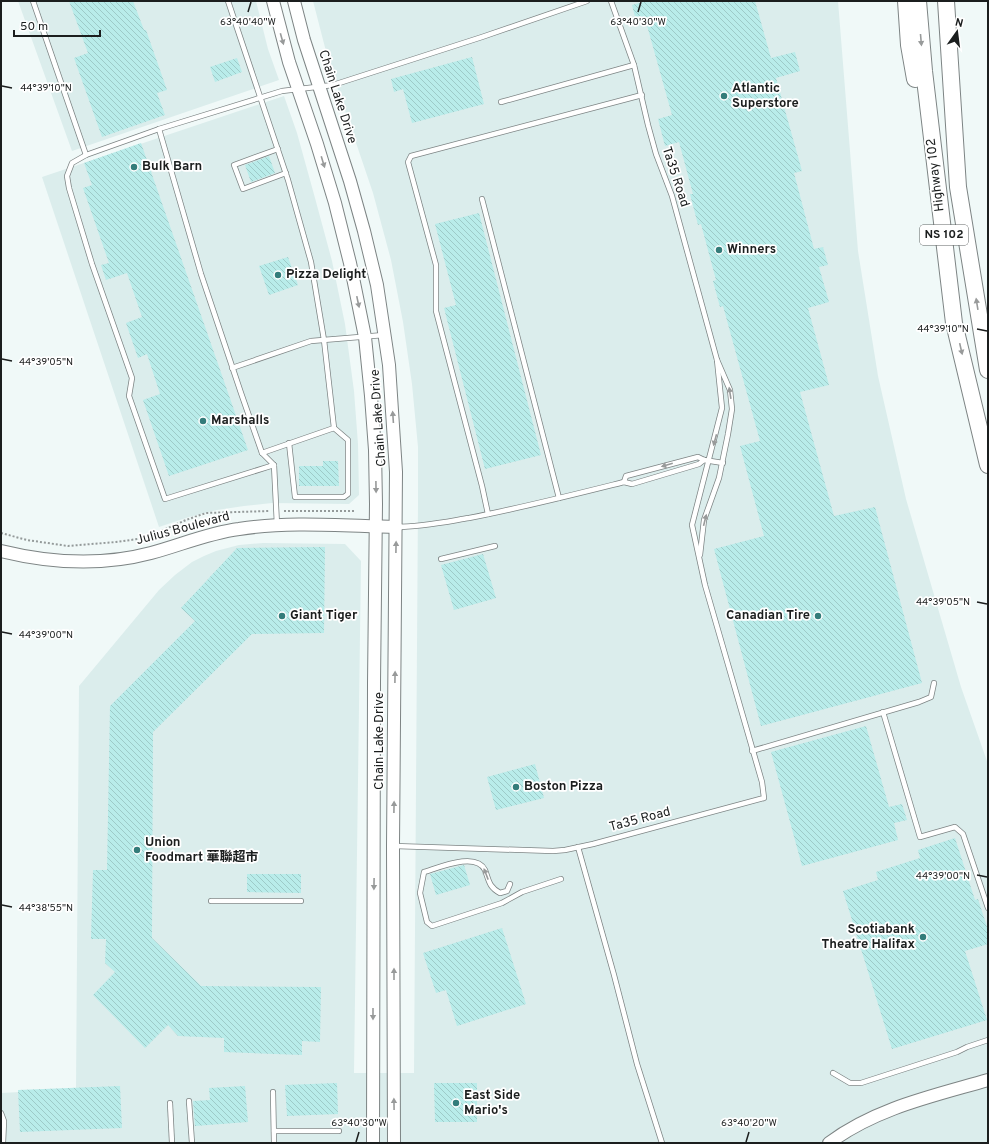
<svg xmlns="http://www.w3.org/2000/svg" width="989" height="1144" font-family="Overpass,'Noto Sans SC',sans-serif">
	<style>
		.built { fill: #dbedec }
		.building { fill: url(#building-back-hatch) }
		.lines { fill: none; stroke-linecap: round; stroke-linejoin: round }
		.lane-casing { stroke: #7d8484; stroke-width: 6 }
		.secondary-casing { stroke: #7d8484; stroke-width: 14 }
		.highway-casing { stroke: #7d8484; stroke-width: 18 }
		.path { stroke: #949a9a; stroke-width: 2; stroke-dasharray: 2 2; stroke-linecap: butt }
		.lane { stroke: #fff; stroke-width: 4.5 }
		.secondary { stroke: #fff; stroke-width: 12 }
		.highway { stroke: #fff; stroke-width: 16 }
		.oneway { fill: #989a9a }
		.ticks { fill: none; stroke: #1b1e1e; stroke-width: 1.5 }
		.poi-dot { fill: #337c7a; stroke: #fff; stroke-width: 1.5 }
		.labels { text-anchor: middle; dominant-baseline: central; stroke-width: 3.5; stroke-linejoin: round; paint-order: stroke }
		.shield { fill: #fff; stroke: #5f6262; stroke-width: 1 }
		.shield-label { font-size: 12px; font-weight: bold; fill: #1b1e1e }
		.poi-label { font-size: 13px; font-weight: bold; fill: #1b1e1e; stroke: #fff; text-anchor: start }
		.street-label { font-size: 13px; fill: #1b1e1e; stroke: #fff }
		.ticks-label { font-size: 10px; text-anchor: middle; fill: #1b1e1e; stroke: #fff; stroke-width: 3.5; stroke-linejoin: round; paint-order: stroke }
	</style>
	<defs>
		<pattern id="building-back-hatch" width="6" height="6" patternUnits="userSpaceOnUse"><rect width="6" height="6" fill="#b9ecea"/><path d="M-1 5l2 2M0 0l6 6M5-1l2 2" fill="none" stroke="#9ecac8"/></pattern>
	</defs>
	<rect width="100%" height="100%" fill="#f0f9f8"/>
	<g class="built">
		<path d="M 18,1 L 256,1 L 268,49 L 279,80 L 72,151 Z"/>
		<path d="M 313,1 L 838,1 L 858,251 L 878,376 L 906,499 L 961,687 L 988,764 L 988,1121 L 987,1123 L 988,1123 L 988,1143 L 1,1143 L 1,1093 L 76,1089 L 79,686 L 159,590 L 175,575 L 192,562 L 204,556 L 216,551 L 239,545 L 263,543 L 345,544 L 361,561 L 354,1073 L 414,1073 L 418,503 L 418,447 L 412,384 L 403,322 L 391,260 L 373,193 L 329,63 Z"/>
		<path d="M 284,96 L 297,133 L 315,198 L 332,261 L 345,324 L 354,391 L 358,444 L 359,495 L 349,504 L 272,503 L 244,506 L 217,510 L 189,517 L 159,527 L 42,177 Z"/>
	</g>
	<g class="building">
		<path d="M 69,1 L 133,1 L 144,30 L 146,30 L 167,90 L 157,93 L 165,115 L 102,137 L 74,58 L 88,53 Z"/>
		<path d="M 646,1 L 755,1 L 771,58 L 795,52 L 800,71 L 776,78 L 802,171 L 794,173 L 814,249 L 823,247 L 828,265 L 819,267 L 829,302 L 808,308 L 829,385 L 800,392 L 834,516 L 875,507 L 922,683 L 761,726 L 714,549 L 764,536 L 740,446 L 760,441 L 723,306 L 720,307 L 713,281 L 716,280 L 701,224 L 698,225 L 690,194 L 693,194 L 679,142 L 665,146 L 658,119 L 672,115 L 646,22 L 637,25 L 632,5 Z"/>
		<path d="M 472,57 L 484,104 L 412,123 L 403,89 L 394,92 L 391,79 Z"/>
		<path d="M 237,58 L 242,72 L 215,82 L 210,67 Z"/>
		<path d="M 141,143 L 248,450 L 169,476 L 143,400 L 160,394 L 147,354 L 138,358 L 126,323 L 142,317 L 127,273 L 106,280 L 101,265 L 109,263 L 83,188 L 92,185 L 84,163 Z"/>
		<path d="M 269,156 L 275,173 L 251,182 L 245,165 Z"/>
		<path d="M 479,213 L 541,455 L 485,469 L 444,308 L 456,305 L 435,224 Z"/>
		<path d="M 288,257 L 298,285 L 269,295 L 259,266 Z"/>
		<path d="M 323,461 L 338,461 L 339,486 L 299,486 L 299,466 L 323,466 Z"/>
		<path d="M 325,547 L 324,633 L 252,634 L 153,732 L 152,938 L 201,986 L 321,987 L 320,1042 L 302,1041 L 302,1055 L 224,1052 L 224,1038 L 178,1036 L 168,1025 L 145,1048 L 93,995 L 115,972 L 105,963 L 106,939 L 91,939 L 93,870 L 107,870 L 110,706 L 195,621 L 181,608 L 237,548 Z"/>
		<path d="M 483,554 L 496,598 L 454,610 L 441,565 Z"/>
		<path d="M 866,726 L 889,807 L 902,804 L 907,820 L 894,823 L 898,840 L 802,866 L 771,752 Z"/>
		<path d="M 535,764 L 544,798 L 496,810 L 487,777 Z"/>
		<path d="M 955,838 L 975,900 L 978,899 L 988,930 L 988,944 L 965,951 L 987,1020 L 892,1049 L 843,891 L 878,880 L 876,872 L 920,858 L 918,850 Z"/>
		<path d="M 464,865 L 470,885 L 436,895 L 430,874 Z"/>
		<path d="M 247,874 L 301,874 L 301,893 L 247,892 Z"/>
		<path d="M 502,928 L 526,1004 L 457,1026 L 446,990 L 436,993 L 423,953 Z"/>
		<path d="M 337,1083 L 338,1114 L 287,1116 L 285,1085 Z"/>
		<path d="M 434,1083 L 477,1083 L 477,1122 L 435,1122 Z"/>
		<path d="M 120,1086 L 122,1128 L 20,1132 L 18,1090 Z"/>
		<path d="M 245,1086 L 248,1122 L 195,1126 L 193,1101 L 210,1100 L 209,1088 Z"/>
	</g>
	<g class="lines">
		<g class="lane-casing">
			<g id="lane">
				<path d="M 33,1 L 86,155"/>
				<path d="M 228,1 L 288,180 L 311,262 L 324,340 L 334,428 L 262,453"/>
				<path d="M 611,1 L 634,65 L 648,125 L 656,154 L 672,196 L 717,360 L 730,390 L 732,409 L 728,434 L 719,478 L 704,520 L 700,555"/>
				<path d="M 501,102 L 634,65"/>
				<path d="M 159,129 L 201,274 L 241,393 L 262,453 L 274,465 L 277,525"/>
				<path d="M 278,149 L 234,165 L 243,189 L 286,173"/>
				<path d="M 482,199 L 559,498"/>
				<path d="M 232,368 L 311,341 L 384,335"/>
				<path d="M 289,443 L 295,497 L 344,497 L 348,494 L 348,440 L 334,428"/>
				<path d="M 274,465 L 165,499 L 129,396 L 132,378 L 92,264 L 69,188 L 67,176 L 72,163 L 86,155 L 159,129 L 282,91 L 333,85 L 482,37 L 587,1"/>
				<path d="M 624,482 L 626,476 L 698,457 L 704,460 L 723,463"/>
				<path d="M 488,514 L 482,486 L 436,311 L 436,265 L 408,162 L 411,156 L 642,95"/>
				<path d="M 396,527 C 421,527 445,522 469,518 C 521,508 572,495 624,482 L 632,484 L 699,464 L 704,460"/>
				<path d="M 441,559 L 495,546"/>
				<path d="M 883,712 L 920,837 L 955,827 L 963,834 L 988,908"/>
				<path d="M 752,751 L 919,702 L 931,697 L 934,683"/>
				<path d="M 394,846 L 553,851 L 565,850 L 593,844 L 764,798 L 762,782 L 705,585 L 692,525 L 722,408 L 717,360"/>
				<path d="M 578,847 L 614,975 L 637,1064 L 662,1143"/>
				<path d="M 510,884 L 507,891 L 500,893 C 489,887 489,881 485,870 C 476,851 438,868 424,872 L 420,893 L 427,922 L 432,926 L 502,903 L 522,892 L 561,879"/>
				<path d="M 211,901 L 301,901"/>
				<path d="M 833,1073 L 850,1083 L 861,1083 L 957,1052 L 967,1047 L 988,1040"/>
				<path d="M 273,1092 L 274,1143"/>
				<path d="M 189,1101 L 192,1143"/>
				<path d="M 170,1103 L 172,1143"/>
				<path d="M 1,1113 L 4,1121 L 3,1143"/>
				<path d="M 274,1131 L 339,1131"/>
			</g>
		</g>
		<g class="secondary-casing">
			<g id="secondary">
				<path d="M 273,1 L 289,62 L 317,144 L 335,203 L 350,263 L 365,337 L 371,396 L 375,450 L 376,504 L 374,683 L 373,1143"/>
				<path d="M 294,1 L 304,40 L 350,181 L 364,231 L 377,285 L 389,365 L 396,472 L 393,846 L 394,1143"/>
				<path d="M 1,551 C 50,563 102,566 151,553 C 181,545 208,533 239,529 C 291,521 344,526 396,527"/>
				<path d="M 829,1143 C 876,1108 933,1096 988,1080"/>
			</g>
		</g>
		<g class="highway-casing">
			<g id="highway">
				<path d="M 906,1 L 909,45 L 915,79"/>
				<path d="M 918,1 L 924,71 L 954,323 L 988,465"/>
				<path d="M 946,1 L 958,187 L 988,370"/>
			</g>
		</g>
		<g class="path">
			<path d="M 284,511 L 355,511"/>
			<path d="M 1,533 L 27,540 L 68,546 L 116,542 L 145,538 L 186,520 L 206,513 L 269,511"/>
		</g>
		<use href="#lane" class="lane"/>
		<use href="#secondary" class="secondary"/>
		<use href="#highway" class="highway"/>
	</g>
	<defs><path id="oneway-solid" d="M-6-.8H1V-3.2L6.5 0L1 3.2V.8H-6Z"/></defs>
	<g class="oneway">
		<use href="#oneway-solid" transform="translate(282 39) rotate(74)"/>
		<use href="#oneway-solid" transform="translate(921 40) rotate(85)"/>
		<use href="#oneway-solid" transform="translate(323 162) rotate(73)"/>
		<use href="#oneway-solid" transform="translate(358 302) rotate(78)"/>
		<use href="#oneway-solid" transform="translate(977 304) rotate(-99)"/>
		<use href="#oneway-solid" transform="translate(961 349) rotate(77)"/>
		<use href="#oneway-solid" transform="translate(730 393) rotate(-99)"/>
		<use href="#oneway-solid" transform="translate(393 417) rotate(-94)"/>
		<use href="#oneway-solid" transform="translate(715 440) rotate(105)"/>
		<use href="#oneway-solid" transform="translate(667 465) rotate(164)"/>
		<use href="#oneway-solid" transform="translate(376 487) rotate(89)"/>
		<use href="#oneway-solid" transform="translate(705 520) rotate(-76)"/>
		<use href="#oneway-solid" transform="translate(396 547) rotate(-89)"/>
		<use href="#oneway-solid" transform="translate(395 677) rotate(-89)"/>
		<use href="#oneway-solid" transform="translate(394 807) rotate(-89)"/>
		<use href="#oneway-solid" transform="translate(486 874) rotate(-111)"/>
		<use href="#oneway-solid" transform="translate(374 884) rotate(91)"/>
		<use href="#oneway-solid" transform="translate(394 974) rotate(-90)"/>
		<use href="#oneway-solid" transform="translate(373 1014) rotate(90)"/>
		<use href="#oneway-solid" transform="translate(394 1104) rotate(-91)"/>
	</g>
	<path class="ticks" d="M 248,12 L 251,2M 638,12 L 641,2M 2,86 L 12,88M 977,329 L 987,331M 2,359 L 12,361M 977,602 L 987,604M 2,632 L 12,634M 977,875 L 987,877M 2,905 L 12,907M 356,1142 L 359,1132M 746,1142 L 749,1132"/>
	<g class="poi-dot">
		<circle cx="724" cy="96" r="4"/>
		<circle cx="134" cy="167" r="4"/>
		<circle cx="719" cy="250" r="4"/>
		<circle cx="278" cy="275" r="4"/>
		<circle cx="203" cy="421" r="4"/>
		<circle cx="282" cy="616" r="4"/>
		<circle cx="818" cy="616" r="4"/>
		<circle cx="516" cy="787" r="4"/>
		<circle cx="137" cy="850" r="4"/>
		<circle cx="923" cy="937" r="4"/>
		<circle cx="456" cy="1103" r="4"/>
	</g>
	<g class="labels">
		<rect class="shield" x="920" y="225" width="48" height="20" rx="3"/>
		<g class="shield-label">
			<text x="944" y="235">NS 102</text>
		</g>
		<g class="poi-label">
			<text x="732" y="89">Atlantic<tspan x="732" dy="15">Superstore</tspan></text>
			<text x="142" y="167">Bulk Barn</text>
			<text x="727" y="250">Winners</text>
			<text x="286" y="275">Pizza Delight</text>
			<text x="211" y="421">Marshalls</text>
			<text x="290" y="616">Giant Tiger</text>
			<text x="810" y="616" text-anchor="end">Canadian Tire</text>
			<text x="524" y="787">Boston Pizza</text>
			<text x="145" y="843">Union<tspan x="145" dy="15">Foodmart 華聯超市</tspan></text>
			<text x="915" y="930" text-anchor="end">Scotiabank<tspan x="915" dy="15">Theatre Halifax</tspan></text>
			<text x="464" y="1096">East Side<tspan x="464" dy="15">Mario's</tspan></text>
		</g>
		<g class="street-label">
			<text transform="translate(337 97) rotate(72)">Chain Lake Drive</text>
			<text transform="translate(936 175) rotate(-97)">Highway 102</text>
			<text transform="translate(675 177) rotate(72)">Ta35 Road</text>
			<text transform="translate(379 418) rotate(-94)">Chain Lake Drive</text>
			<text transform="translate(183 529) rotate(-15)">Julius Boulevard</text>
			<text transform="translate(380 741) rotate(-90)">Chain Lake Drive</text>
			<text transform="translate(640 820) rotate(-15)">Ta35 Road</text>
		</g>
	</g>
	<g class="ticks-label">
		<text x="248" y="25">63°40'40"W</text>
		<text x="638" y="25">63°40'30"W</text>
		<text x="46" y="91">44°39'10"N</text>
		<text x="943" y="332">44°39'10"N</text>
		<text x="46" y="365">44°39'05"N</text>
		<text x="943" y="605">44°39'05"N</text>
		<text x="46" y="638">44°39'00"N</text>
		<text x="943" y="879">44°39'00"N</text>
		<text x="46" y="911">44°38'55"N</text>
		<text x="359" y="1126">63°40'30"W</text>
		<text x="749" y="1126">63°40'20"W</text>
	</g>
	<rect width="989" height="1144" fill="none" stroke="#1b1e1e" stroke-width="4"/>
	<g transform="translate(957 32) rotate(14)" stroke="#ffffff" stroke-width="3" paint-order="stroke">
	<path d="M0-3L7 15L0 10L-7 15Z" fill="#1b1e1e"/>
	<text y="-6" font-size="11" font-weight="bold" text-anchor="middle" fill="#1b1e1e">N</text>
	</g>
	<path d="M14 30v6h86v-6" fill="none" stroke="#1b1e1e" stroke-width="2"/>
	<text x="20" y="30" font-size="12" fill="#1b1e1e" stroke="#ffffff" stroke-width="3" paint-order="stroke">50 m</text>
</svg>
